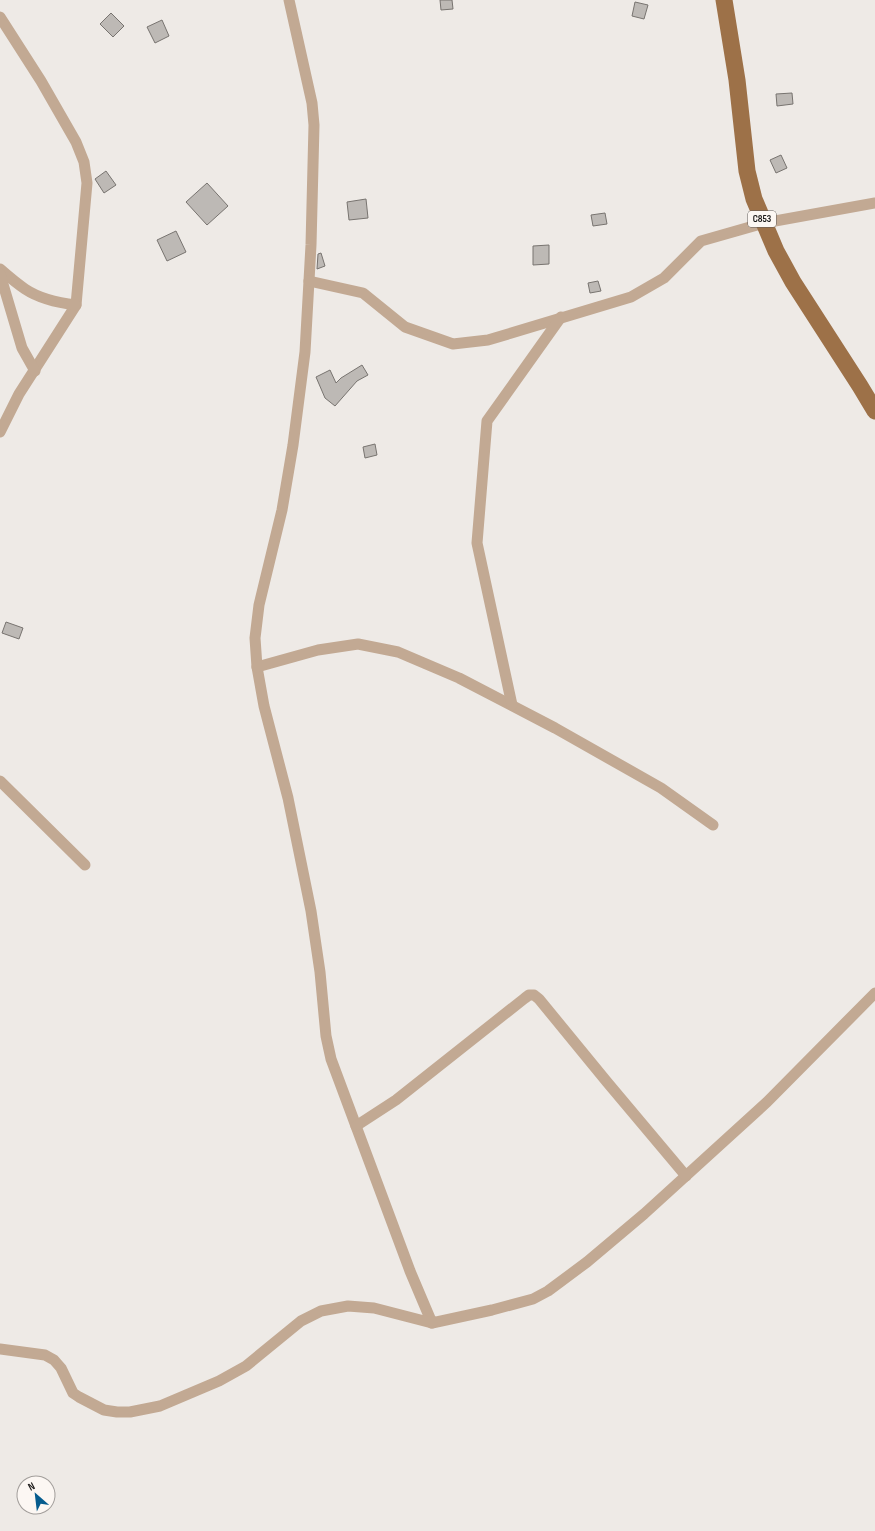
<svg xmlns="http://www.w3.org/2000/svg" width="875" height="1531" font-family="'Sofia Sans Condensed',sans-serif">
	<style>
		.building { fill: #bdb9b5; stroke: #787470 }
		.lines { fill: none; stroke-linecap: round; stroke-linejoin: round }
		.minor { stroke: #c2a993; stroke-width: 11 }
		.primary { stroke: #9d7148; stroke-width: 17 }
		.labels { text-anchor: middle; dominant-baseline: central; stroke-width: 3; stroke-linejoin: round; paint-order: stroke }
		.shield { fill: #fcf7f3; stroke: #5e5b59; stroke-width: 1 }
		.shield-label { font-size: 10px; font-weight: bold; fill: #1a1817 }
	</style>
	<rect width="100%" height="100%" fill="#eeeae6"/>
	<g class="building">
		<path d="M 440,0 L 452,0 L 453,9 L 441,10 Z"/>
		<path d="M 635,2 L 648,5 L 644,19 L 632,16 Z"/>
		<path d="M 111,13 L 124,26 L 113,37 L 100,24 Z"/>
		<path d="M 162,20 L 169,36 L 155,43 L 147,27 Z"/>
		<path d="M 792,93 L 793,104 L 777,106 L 776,94 Z"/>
		<path d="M 781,155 L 787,168 L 776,173 L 770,160 Z"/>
		<path d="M 106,171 L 116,185 L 104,193 L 95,179 Z"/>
		<path d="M 207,183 L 228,206 L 207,225 L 186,202 Z"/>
		<path d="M 366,199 L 368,218 L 349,220 L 347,202 Z"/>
		<path d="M 605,213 L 607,224 L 593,226 L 591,215 Z"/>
		<path d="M 176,231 L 186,252 L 167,261 L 157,240 Z"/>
		<path d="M 549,245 L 549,264 L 533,265 L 533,246 Z"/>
		<path d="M 321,253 L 325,266 L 317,269 L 318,254 Z"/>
		<path d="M 598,281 L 601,291 L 590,293 L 588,283 Z"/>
		<path d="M 362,365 L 368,375 L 357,381 L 335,406 L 325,398 L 316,377 L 330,370 L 336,383 L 341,378 Z"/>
		<path d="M 375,444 L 377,455 L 365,458 L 363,447 Z"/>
		<path d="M 6,622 L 23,628 L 19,639 L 2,633 Z"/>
	</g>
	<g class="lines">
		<g class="minor">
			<path d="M 289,0 L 312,103 L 314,125 L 311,245 L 305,352 L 293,445 L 282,510 L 259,605 L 255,638 L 257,667 L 264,706 L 288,798 L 311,911 L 320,972 L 326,1036 L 331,1059 L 410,1271 L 432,1323 L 492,1310 L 533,1299 L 548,1291 L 587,1262 L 644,1214 L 767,1102 L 875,993"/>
			<path d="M 0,17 L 41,81 L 76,142 L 84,162 L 87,183 L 76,305 L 19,394 L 0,432"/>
			<path d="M 0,269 C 8,276 16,283 25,289 C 40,299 59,303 76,305"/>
			<path d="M 0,274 L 22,348 L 35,371"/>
			<path d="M 309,281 L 363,293 L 405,327 L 453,344 L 488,340 L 631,297 L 664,278 L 701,241 L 764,223 L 875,203"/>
			<path d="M 257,667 L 318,650 L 358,644 L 398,652 L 459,678 L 555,728 L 661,788 L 713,825"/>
			<path d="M 512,705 L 477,543 L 487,421 L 561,317"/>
			<path d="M 0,781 L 85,865"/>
			<path d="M 356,1126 L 396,1100 L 525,998 L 529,995 L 534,995 L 539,999 L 607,1082 L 686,1176"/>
			<path d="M 0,1349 L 45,1355 L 54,1360 L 61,1368 L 73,1393 L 79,1397 L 104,1410 L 117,1412 L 130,1412 L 160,1406 L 219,1381 L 246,1366 L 301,1321 L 321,1311 L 348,1306 L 374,1308 L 432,1323"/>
		</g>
		<path class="primary" d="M 724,0 L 737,80 L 747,171 L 754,199 L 776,251 L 793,282 L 860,386 L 875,411"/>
	</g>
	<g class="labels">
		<rect class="shield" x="748" y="211" width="28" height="16" rx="3"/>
		<g class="shield-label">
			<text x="762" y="219">C853</text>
		</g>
	</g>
	<g transform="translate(36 1495) rotate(332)"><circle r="19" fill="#fcf7f3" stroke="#a29e9b"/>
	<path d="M0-3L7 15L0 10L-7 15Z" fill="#065c8e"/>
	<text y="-6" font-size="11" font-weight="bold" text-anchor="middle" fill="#1a1817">N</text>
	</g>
</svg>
